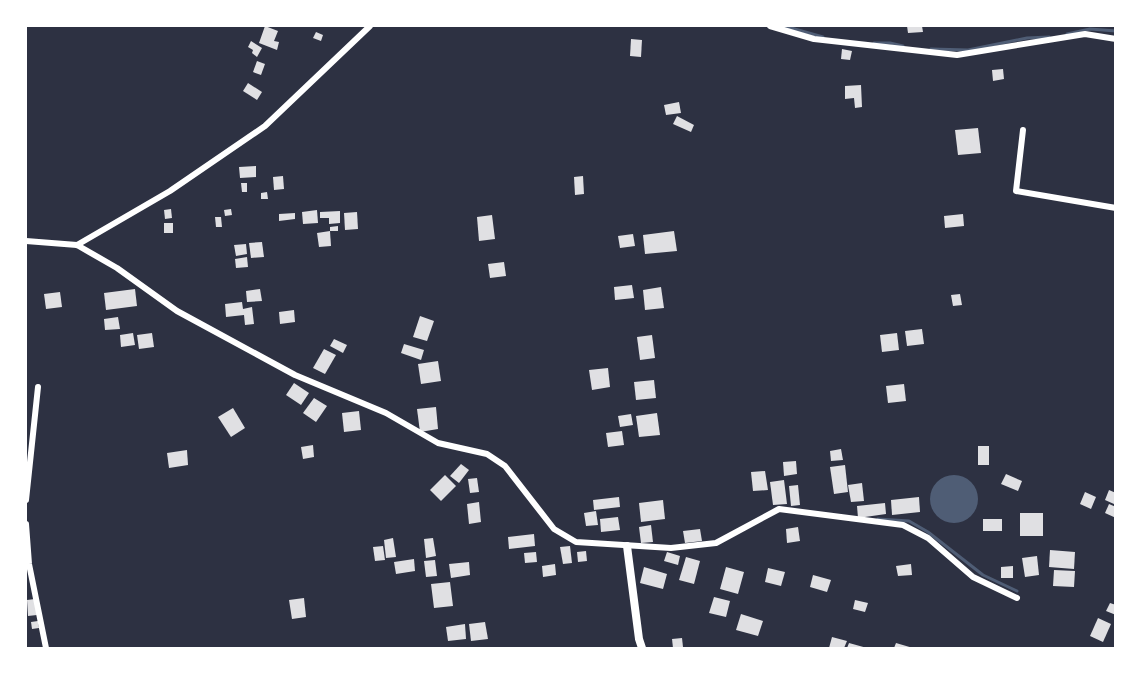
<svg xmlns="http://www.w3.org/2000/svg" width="1141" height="674" font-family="'Work Sans',sans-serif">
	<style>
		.water { fill: #4f5d75 }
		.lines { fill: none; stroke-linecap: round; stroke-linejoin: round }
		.stream { stroke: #4f5d75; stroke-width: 3 }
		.building { fill: #e0e0e3 }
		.minor { stroke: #fff; stroke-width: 6 }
		.tertiary { stroke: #fff; stroke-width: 8 }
	</style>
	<rect width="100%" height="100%" fill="#2d3142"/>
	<circle class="water" cx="954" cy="499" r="24"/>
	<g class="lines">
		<g class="stream">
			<path d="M 784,26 L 823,37"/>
			<path d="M 1067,34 L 1090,29 L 1116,31"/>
			<path d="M 874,43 L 890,43 L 903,46"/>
			<path d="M 931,49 L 968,50 L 1027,38 L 1049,37"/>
			<path d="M 878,519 L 909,521 L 928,532 L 983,575 L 1017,591"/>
		</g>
	</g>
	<g class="building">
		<path d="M 265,26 L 278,31 L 274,41 L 279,42 L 277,50 L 259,43 Z"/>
		<path d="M 907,26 L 922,26 L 923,32 L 908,33 Z"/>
		<path d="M 316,32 L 323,35 L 321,41 L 313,38 Z"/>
		<path d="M 631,39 L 642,40 L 641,57 L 630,56 Z"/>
		<path d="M 251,41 L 262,48 L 257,57 L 252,53 L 253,50 L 248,47 Z"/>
		<path d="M 842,49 L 852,51 L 850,60 L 841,59 Z"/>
		<path d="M 257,61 L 265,64 L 261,75 L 253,72 Z"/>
		<path d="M 1003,69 L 1004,79 L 993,81 L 992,70 Z"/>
		<path d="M 248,83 L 262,92 L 257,100 L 243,91 Z"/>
		<path d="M 861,85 L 862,107 L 855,108 L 854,98 L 845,99 L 845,86 Z"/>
		<path d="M 679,102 L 681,113 L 666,115 L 664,105 Z"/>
		<path d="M 677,116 L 694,125 L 691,132 L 673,124 Z"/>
		<path d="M 978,128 L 981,153 L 958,155 L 955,130 Z"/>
		<path d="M 256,166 L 256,177 L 240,178 L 239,167 Z"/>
		<path d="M 283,176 L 284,189 L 274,190 L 273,177 Z"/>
		<path d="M 583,176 L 584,194 L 575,195 L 574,177 Z"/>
		<path d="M 241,183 L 247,183 L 247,192 L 242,192 Z"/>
		<path d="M 267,192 L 268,199 L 261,199 L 261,193 Z"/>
		<path d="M 171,209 L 172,218 L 165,219 L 164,210 Z"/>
		<path d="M 231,209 L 232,215 L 225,216 L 224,210 Z"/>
		<path d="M 317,210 L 318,223 L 303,224 L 302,212 Z"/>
		<path d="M 340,211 L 340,223 L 329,224 L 329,218 L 320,218 L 320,212 Z"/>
		<path d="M 357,212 L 358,229 L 345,230 L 344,213 Z"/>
		<path d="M 295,213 L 295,219 L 279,221 L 279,214 Z"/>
		<path d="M 963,214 L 964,226 L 945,228 L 944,216 Z"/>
		<path d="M 492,215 L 495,239 L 479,241 L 477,217 Z"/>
		<path d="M 215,217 L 221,217 L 222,227 L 216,227 Z"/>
		<rect x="164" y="223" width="9" height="10"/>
		<path d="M 338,226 L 338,231 L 330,231 L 330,227 Z"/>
		<path d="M 330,231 L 331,246 L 319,247 L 317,233 Z"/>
		<path d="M 674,231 L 677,251 L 645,254 L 643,235 Z"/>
		<path d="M 633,234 L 635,246 L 620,248 L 618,236 Z"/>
		<path d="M 262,242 L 264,257 L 251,258 L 249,243 Z"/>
		<path d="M 246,244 L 247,254 L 236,256 L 234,245 Z"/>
		<path d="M 247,257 L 248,267 L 236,268 L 235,259 Z"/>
		<path d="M 504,262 L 506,276 L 490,278 L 488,264 Z"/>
		<path d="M 632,285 L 634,298 L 615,300 L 614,287 Z"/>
		<path d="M 661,287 L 664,308 L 645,310 L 643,290 Z"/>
		<path d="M 135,289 L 137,306 L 106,310 L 104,293 Z"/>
		<path d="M 260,289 L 262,301 L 247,302 L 246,291 Z"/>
		<path d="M 60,292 L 62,307 L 46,309 L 44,294 Z"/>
		<path d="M 960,294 L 962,305 L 953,306 L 951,295 Z"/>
		<path d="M 242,302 L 243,309 L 252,307 L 254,324 L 245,325 L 244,315 L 226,317 L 225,304 Z"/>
		<path d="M 294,310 L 295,322 L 280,324 L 279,312 Z"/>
		<path d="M 420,316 L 434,321 L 427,341 L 413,337 Z"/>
		<path d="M 118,317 L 120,329 L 105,330 L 104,319 Z"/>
		<path d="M 922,329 L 924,344 L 907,346 L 905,331 Z"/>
		<path d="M 133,333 L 135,345 L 121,347 L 120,335 Z"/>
		<path d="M 152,333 L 154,347 L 139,349 L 137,335 Z"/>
		<path d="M 897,333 L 899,350 L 882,352 L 880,335 Z"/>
		<path d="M 652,335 L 655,358 L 640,360 L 637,337 Z"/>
		<path d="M 334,339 L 347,345 L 343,353 L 330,346 Z"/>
		<path d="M 404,344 L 424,350 L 421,360 L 401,353 Z"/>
		<path d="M 324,349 L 336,355 L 325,374 L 313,368 Z"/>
		<path d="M 438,361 L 441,381 L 421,384 L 418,364 Z"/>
		<path d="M 608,368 L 610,387 L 592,390 L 589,370 Z"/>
		<path d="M 654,380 L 656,398 L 636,400 L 634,382 Z"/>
		<path d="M 294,383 L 309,393 L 301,405 L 286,395 Z"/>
		<path d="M 904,384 L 906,401 L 888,403 L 886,386 Z"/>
		<path d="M 314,398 L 327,406 L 316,422 L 303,413 Z"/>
		<path d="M 436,407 L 438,429 L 420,432 L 417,409 Z"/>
		<path d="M 233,408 L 245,428 L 231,437 L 218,417 Z"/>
		<path d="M 359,411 L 361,430 L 344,432 L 342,413 Z"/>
		<path d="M 657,413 L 660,435 L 639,437 L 636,416 Z"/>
		<path d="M 631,414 L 633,425 L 620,427 L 618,416 Z"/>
		<path d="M 622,431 L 624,445 L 608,447 L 606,433 Z"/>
		<path d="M 313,445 L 314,457 L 303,459 L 301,447 Z"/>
		<rect x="978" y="446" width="11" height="19"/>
		<path d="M 841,449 L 843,460 L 831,461 L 830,451 Z"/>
		<path d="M 187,450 L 188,465 L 169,468 L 167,453 Z"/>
		<path d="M 796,461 L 797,474 L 784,476 L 783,462 Z"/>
		<path d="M 461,464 L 469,470 L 459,483 L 450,476 Z"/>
		<path d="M 845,465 L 848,492 L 834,494 L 830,467 Z"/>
		<path d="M 765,471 L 768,490 L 753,491 L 751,472 Z"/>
		<path d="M 1006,474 L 1022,481 L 1018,491 L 1001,484 Z"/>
		<path d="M 445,475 L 456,486 L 441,501 L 430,490 Z"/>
		<path d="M 477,478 L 479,492 L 470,493 L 468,479 Z"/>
		<path d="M 784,480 L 787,504 L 773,505 L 770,482 Z"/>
		<path d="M 862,483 L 864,501 L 851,502 L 848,485 Z"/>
		<path d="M 798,485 L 800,505 L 791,506 L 789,486 Z"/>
		<path d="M 1109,490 L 1116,493 L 1114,504 L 1105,500 Z"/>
		<path d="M 1085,492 L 1096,497 L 1091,509 L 1080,504 Z"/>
		<path d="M 619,497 L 620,507 L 594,510 L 593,500 Z"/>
		<path d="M 919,497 L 920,512 L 892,515 L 891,500 Z"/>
		<path d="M 663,500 L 665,519 L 641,522 L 639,503 Z"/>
		<path d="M 479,502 L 481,522 L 469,524 L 467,504 Z"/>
		<path d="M 885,503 L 886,514 L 858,518 L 857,506 Z"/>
		<path d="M 1109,504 L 1116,507 L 1116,518 L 1105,513 Z"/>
		<path d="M 596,511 L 598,525 L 586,526 L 584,513 Z"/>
		<rect x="1020" y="513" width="23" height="23"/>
		<path d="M 618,517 L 620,530 L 601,532 L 600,519 Z"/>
		<rect x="983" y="519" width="19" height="12"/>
		<path d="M 651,525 L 653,542 L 641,543 L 639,527 Z"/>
		<path d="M 798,527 L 800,541 L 787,543 L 786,529 Z"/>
		<path d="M 700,529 L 702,541 L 685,543 L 683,531 Z"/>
		<path d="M 534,534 L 535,546 L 509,549 L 508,537 Z"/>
		<path d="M 393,538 L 396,557 L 386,558 L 384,540 Z"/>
		<path d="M 433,538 L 436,556 L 426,558 L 424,539 Z"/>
		<path d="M 383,546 L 385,560 L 375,561 L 373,547 Z"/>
		<path d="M 570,546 L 572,563 L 563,564 L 560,547 Z"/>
		<path d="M 1050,550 L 1075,552 L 1074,569 L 1049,567 Z"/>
		<path d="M 586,551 L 587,561 L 578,562 L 577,552 Z"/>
		<path d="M 536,552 L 537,562 L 525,563 L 524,553 Z"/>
		<path d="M 667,552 L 680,556 L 678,565 L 664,561 Z"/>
		<path d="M 1037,556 L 1039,575 L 1025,577 L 1022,558 Z"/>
		<path d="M 686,557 L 700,561 L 694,584 L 679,580 Z"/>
		<path d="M 414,559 L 415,571 L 396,574 L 394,562 Z"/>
		<path d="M 435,560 L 437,576 L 426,577 L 424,561 Z"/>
		<path d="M 469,562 L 470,575 L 451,578 L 449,564 Z"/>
		<path d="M 555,564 L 556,575 L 543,577 L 542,566 Z"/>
		<path d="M 911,564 L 912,575 L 898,576 L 896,566 Z"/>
		<path d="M 1013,566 L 1013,578 L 1001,578 L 1001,567 Z"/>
		<path d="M 644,567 L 667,574 L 663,589 L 640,583 Z"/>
		<path d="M 726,567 L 744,572 L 738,594 L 720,589 Z"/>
		<path d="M 768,568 L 785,572 L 781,586 L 765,582 Z"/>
		<path d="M 1054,570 L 1075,571 L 1074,587 L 1053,586 Z"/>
		<path d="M 813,575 L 831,580 L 827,592 L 810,587 Z"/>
		<path d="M 450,582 L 453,606 L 434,608 L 431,584 Z"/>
		<path d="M 714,597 L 730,601 L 726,617 L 709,613 Z"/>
		<path d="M 304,598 L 306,617 L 292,619 L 289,600 Z"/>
		<path d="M 35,599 L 37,615 L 28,616 L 27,600 Z"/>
		<path d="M 855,600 L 868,603 L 865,612 L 853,609 Z"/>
		<path d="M 1110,603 L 1116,605 L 1116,615 L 1106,611 Z"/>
		<path d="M 741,614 L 763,621 L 758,636 L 736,630 Z"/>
		<path d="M 1098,618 L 1111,624 L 1103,642 L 1090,636 Z"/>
		<path d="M 38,621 L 39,628 L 32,629 L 31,622 Z"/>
		<path d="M 485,622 L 488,639 L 471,641 L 469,624 Z"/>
		<path d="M 465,624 L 466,639 L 448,641 L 446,627 Z"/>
		<path d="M 832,637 L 847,641 L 844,648 L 829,648 Z"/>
		<path d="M 682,638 L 683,647 L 673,648 L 672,639 Z"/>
		<path d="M 849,643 L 867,648 L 847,648 Z"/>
		<path d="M 896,643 L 913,648 L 894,648 Z"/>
	</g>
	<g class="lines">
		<g class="minor">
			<path d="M 770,26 L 814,39 L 957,55 L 1085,34 L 1116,39"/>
			<path d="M 1023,130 L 1016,191 L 1116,208"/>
			<path d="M 26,241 L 77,245 L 117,268 L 177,311 L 295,375 L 386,413 L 438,443 L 487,454 L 505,466 L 554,529 L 576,542 L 671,548 L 716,543 L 779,509 L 903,525 L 928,538 L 973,577 L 1017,598"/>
			<path d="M 77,245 L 170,191 L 265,126 L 370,26"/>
			<path d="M 26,500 L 38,387"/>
			<path d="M 26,524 L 29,564 L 46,648"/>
		</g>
		<path class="tertiary" d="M 627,546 L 639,639 L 642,648"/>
	</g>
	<rect width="1141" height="674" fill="none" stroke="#ffffff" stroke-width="54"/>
</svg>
